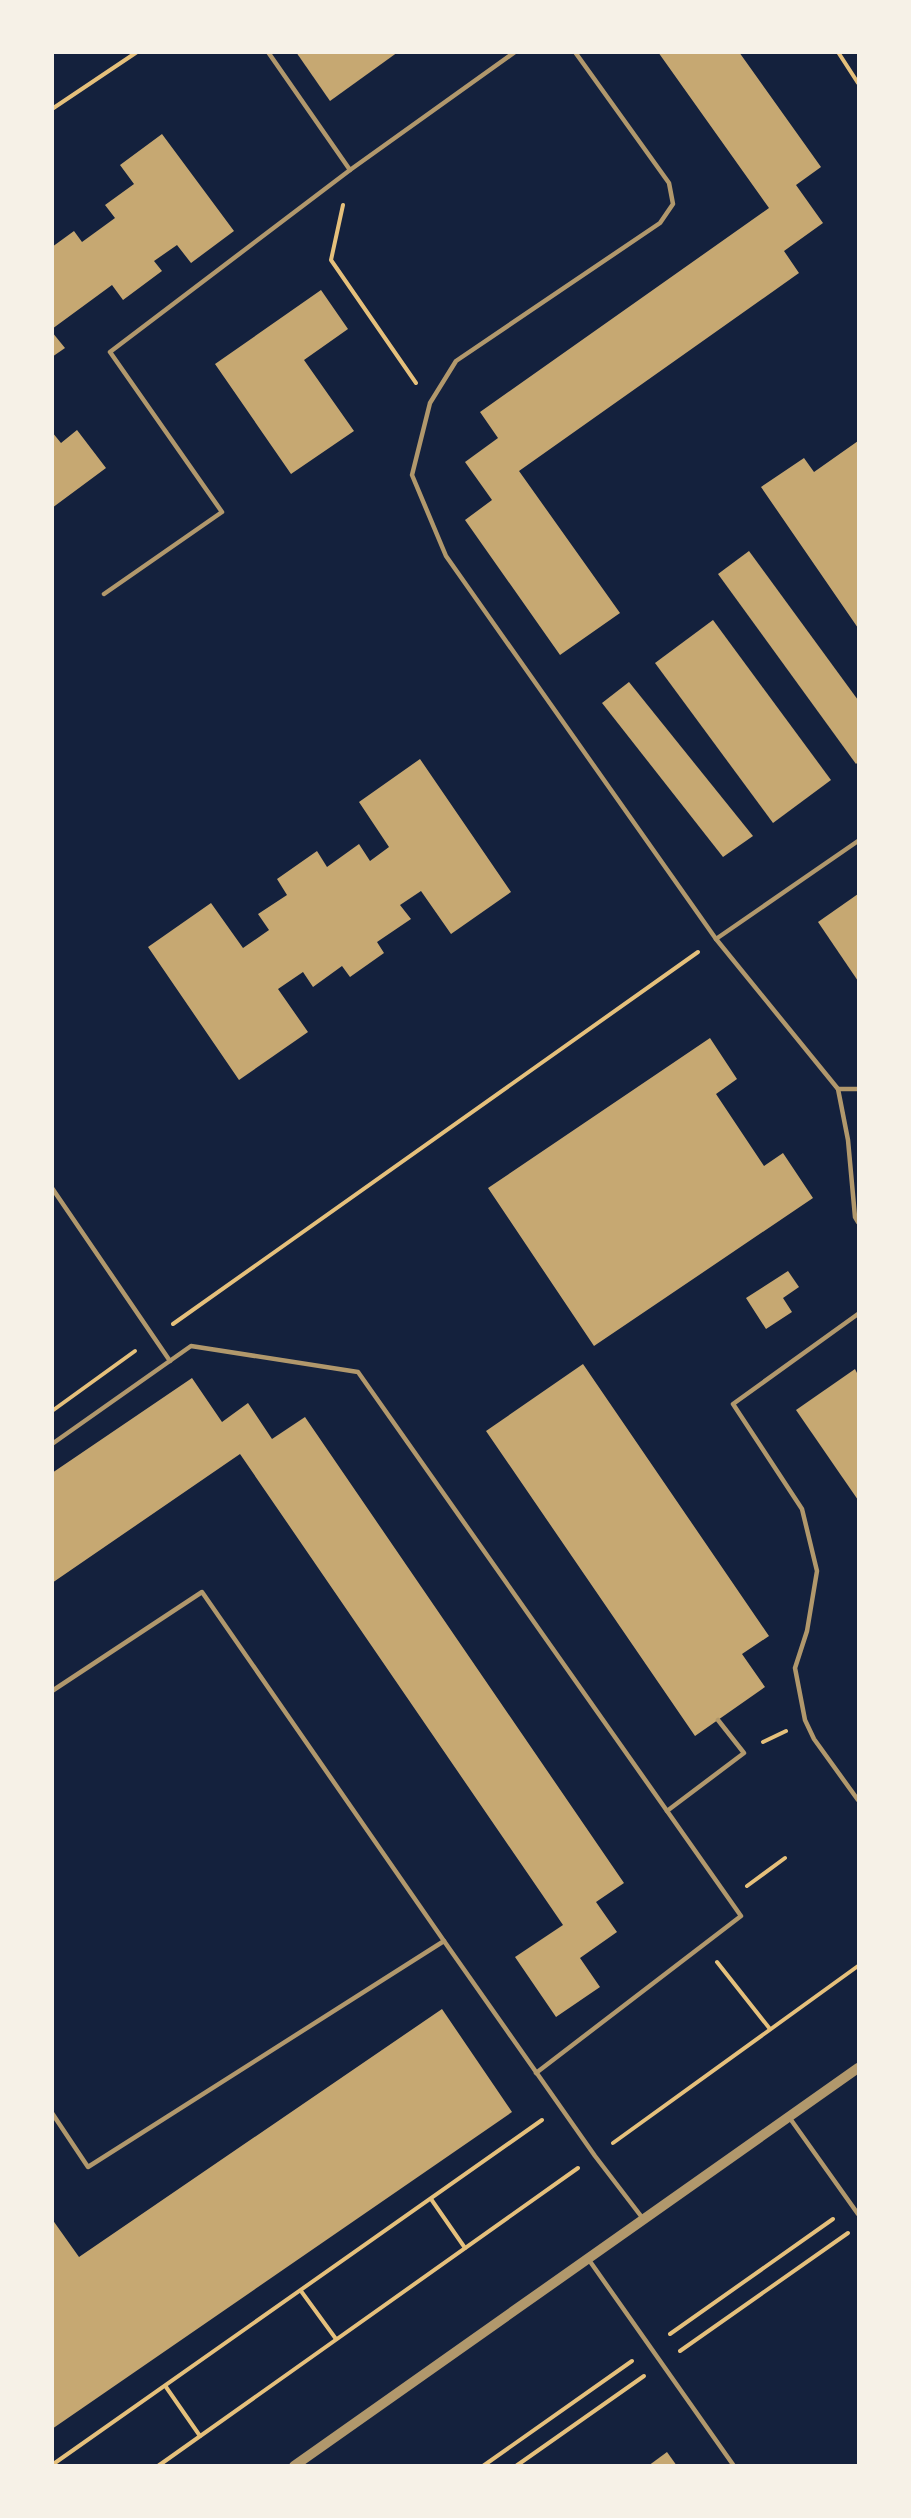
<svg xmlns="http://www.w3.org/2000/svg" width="911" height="2518" font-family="'Source Sans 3',sans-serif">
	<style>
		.building { fill: #c6a872 }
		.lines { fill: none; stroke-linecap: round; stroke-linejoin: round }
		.path { stroke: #e5c07b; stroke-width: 4 }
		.service { stroke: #b1986c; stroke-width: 4.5 }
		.tertiary { stroke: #b1986c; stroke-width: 10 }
	</style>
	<rect width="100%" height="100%" fill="#14213d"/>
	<g class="building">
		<path d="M 296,52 L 398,52 L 330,101 Z"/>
		<path d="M 658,52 L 739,52 L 821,167 L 796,185 L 823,223 L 784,251 L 799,273 L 519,471 L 620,613 L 560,655 L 465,520 L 492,500 L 465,462 L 498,438 L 480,412 L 769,208 Z"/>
		<path d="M 162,134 L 234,231 L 191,263 L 177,245 L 154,261 L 162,271 L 123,300 L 112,285 L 52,329 L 52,247 L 74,231 L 82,242 L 115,218 L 105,205 L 134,184 L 120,165 Z"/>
		<path d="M 321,290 L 348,329 L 304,360 L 354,431 L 291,474 L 215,364 Z"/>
		<path d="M 52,332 L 65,348 L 52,357 Z"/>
		<path d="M 77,430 L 106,468 L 52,508 L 52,432 L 61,443 Z"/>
		<path d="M 858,441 L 858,628 L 761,487 L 804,458 L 814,472 Z"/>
		<path d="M 749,551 L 858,700 L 858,762 L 856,764 L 718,574 Z"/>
		<path d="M 713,620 L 831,780 L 773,823 L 655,663 Z"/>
		<path d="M 629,682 L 753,836 L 723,857 L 602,703 Z"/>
		<path d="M 420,759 L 511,892 L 451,934 L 421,891 L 400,905 L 411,919 L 377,942 L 384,953 L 350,977 L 342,966 L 313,987 L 303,972 L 278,989 L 308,1032 L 239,1080 L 148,947 L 211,903 L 243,948 L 269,930 L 258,914 L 287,895 L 277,879 L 317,851 L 327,867 L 359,844 L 370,861 L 389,847 L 359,802 Z"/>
		<path d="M 858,894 L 858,981 L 818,922 Z"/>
		<path d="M 710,1038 L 737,1079 L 716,1094 L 764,1166 L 783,1153 L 813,1198 L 594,1346 L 488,1188 Z"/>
		<path d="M 788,1271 L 799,1287 L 783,1298 L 792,1312 L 766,1329 L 746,1298 Z"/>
		<path d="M 583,1364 L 769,1636 L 742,1654 L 765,1687 L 695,1736 L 486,1431 Z"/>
		<path d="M 855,1369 L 858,1375 L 858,1500 L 796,1410 Z"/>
		<path d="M 192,1378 L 222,1422 L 248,1403 L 272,1439 L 305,1417 L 624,1883 L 596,1902 L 617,1932 L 580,1958 L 600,1987 L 556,2017 L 515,1957 L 563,1925 L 240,1454 L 52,1583 L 52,1473 Z"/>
		<path d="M 442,2009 L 512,2112 L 52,2429 L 52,2219 L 79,2257 Z"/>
		<path d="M 667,2452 L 677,2466 L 648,2466 Z"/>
	</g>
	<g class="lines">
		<g class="path">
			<path d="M 838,52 L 858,83"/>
			<path d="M 52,109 L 137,52"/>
			<path d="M 343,205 L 331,260 L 416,383"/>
			<path d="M 173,1324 L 698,952"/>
			<path d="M 52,1411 L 135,1351"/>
			<path d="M 763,1742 L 786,1731"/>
			<path d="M 747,1886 L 785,1858"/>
			<path d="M 717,1962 L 770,2029"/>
			<path d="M 613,2143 L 858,1966"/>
			<path d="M 431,2199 L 465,2248"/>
			<path d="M 301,2291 L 336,2339"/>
			<path d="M 670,2334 L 833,2219"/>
			<path d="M 680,2351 L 848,2233"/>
			<path d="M 166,2387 L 200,2436"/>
			<path d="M 52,2465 L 542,2120"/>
			<path d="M 158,2466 L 578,2168"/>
			<path d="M 483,2466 L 632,2361"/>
			<path d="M 516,2466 L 644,2376"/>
		</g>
		<g class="service">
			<path d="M 268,52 L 350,170 L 515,52"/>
			<path d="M 575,52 L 669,183 L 673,204 L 660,223 L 456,361 L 430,403 L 412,475 L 446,556 L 716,939"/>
			<path d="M 104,594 L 222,512 L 110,352 L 350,170"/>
			<path d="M 838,1089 L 716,939 L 858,841"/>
			<path d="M 858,1089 L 838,1089 L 848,1140 L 855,1217 L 858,1222"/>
			<path d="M 52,1188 L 170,1361"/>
			<path d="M 858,1314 L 733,1404 L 802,1509 L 817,1571 L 807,1631 L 795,1668 L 805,1720 L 814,1739 L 858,1800"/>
			<path d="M 52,1444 L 191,1346 L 358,1372 L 741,1916 L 536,2073"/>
			<path d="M 52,1691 L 202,1592 L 444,1941"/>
			<path d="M 667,1811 L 744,1753 L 718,1720"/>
			<path d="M 52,2113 L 88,2167 L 444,1941 L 595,2156 L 644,2220"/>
			<path d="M 789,2117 L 858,2214"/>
			<path d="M 589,2260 L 734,2466"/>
		</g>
		<path class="tertiary" d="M 294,2466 L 858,2068"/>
	</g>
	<rect width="911" height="2518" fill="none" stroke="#f6f1e7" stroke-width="108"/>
</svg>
